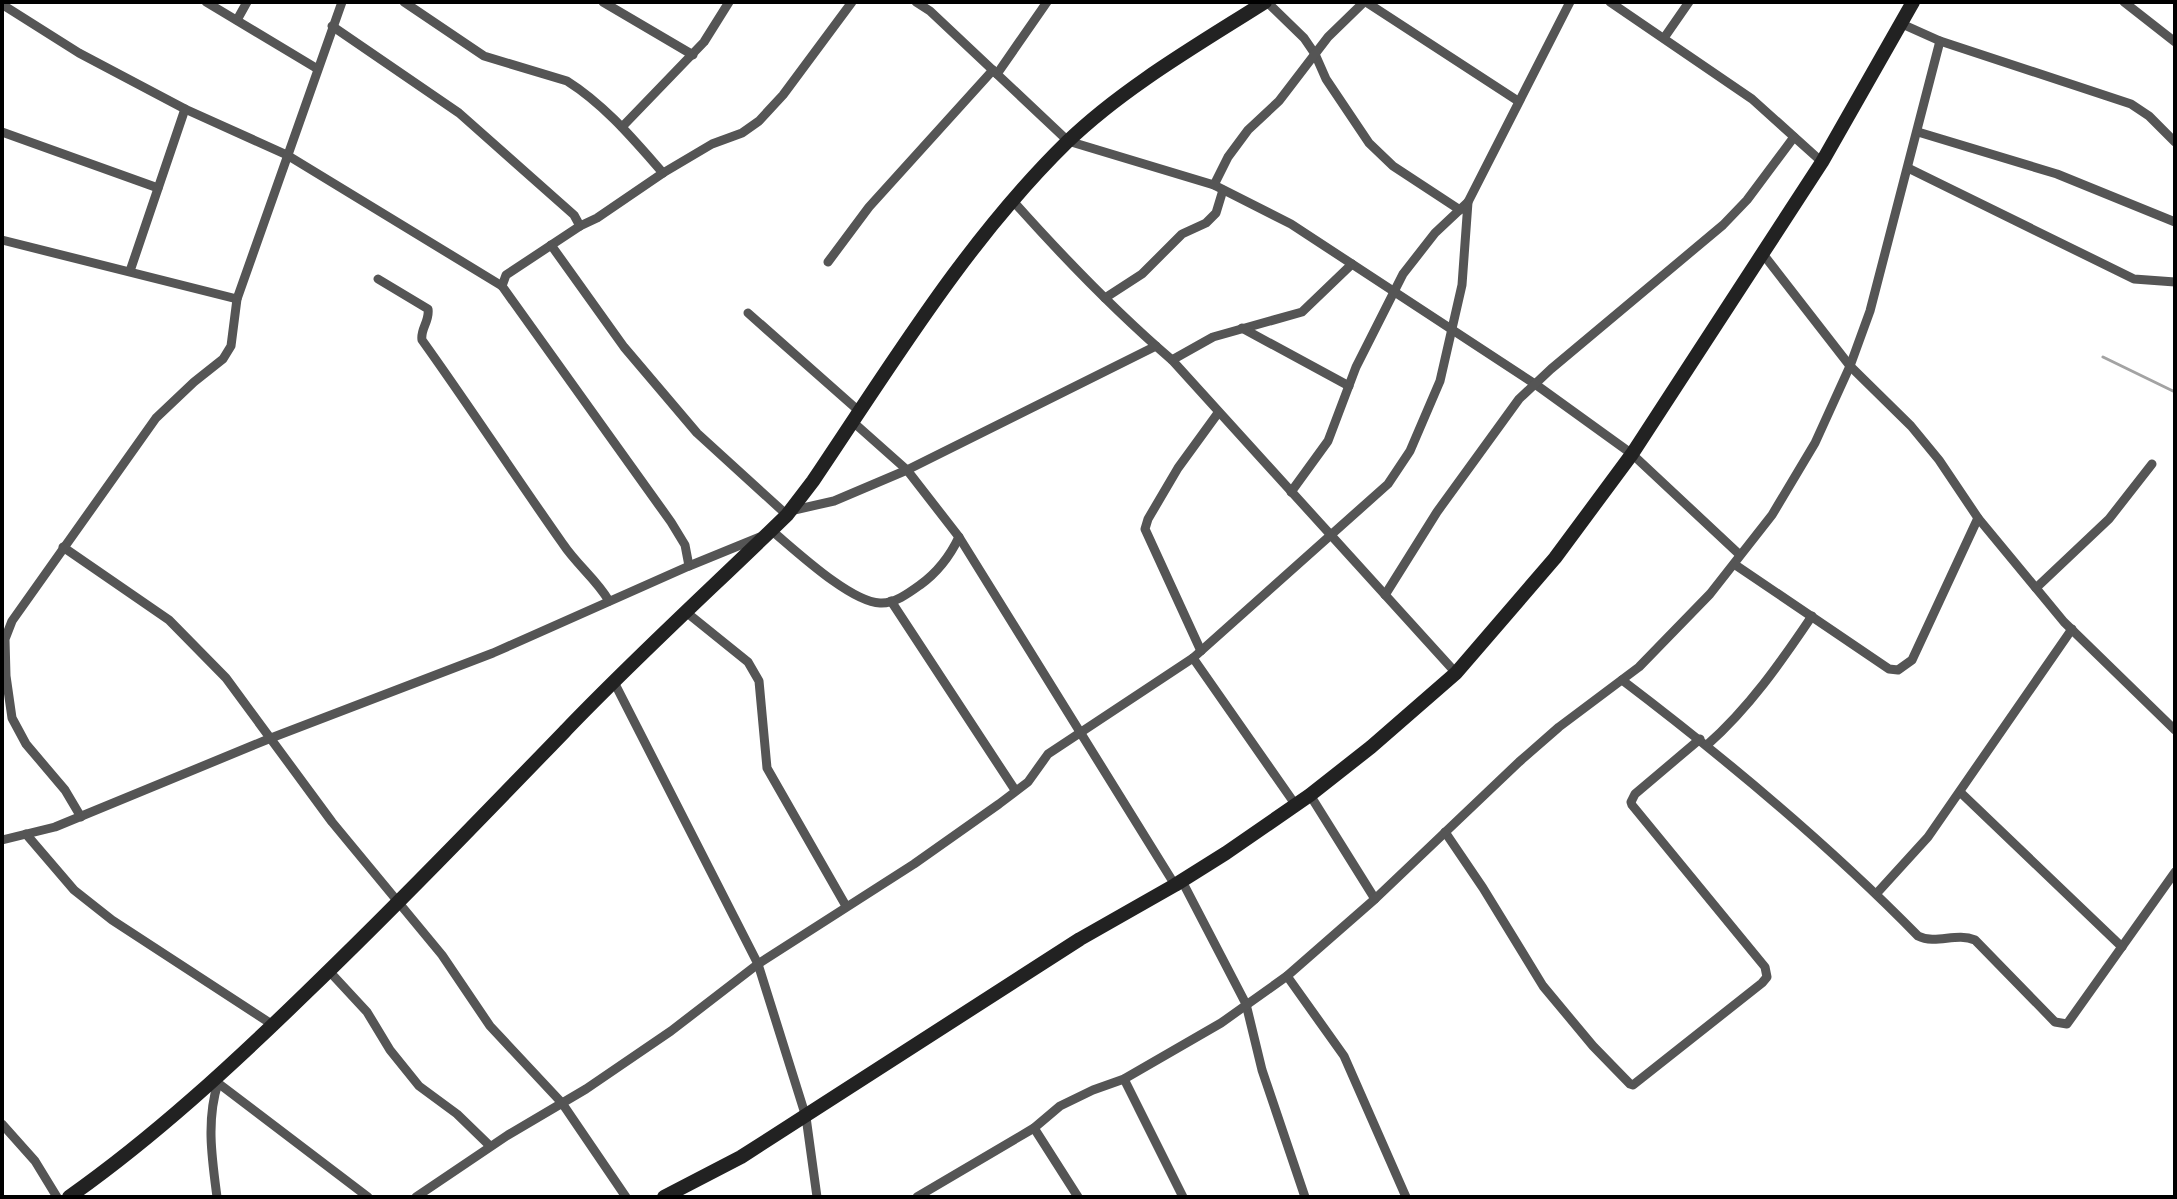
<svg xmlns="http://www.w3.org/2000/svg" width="2177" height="1199" font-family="Overpass,sans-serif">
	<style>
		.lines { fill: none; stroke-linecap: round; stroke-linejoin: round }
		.stream { stroke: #a3a3a3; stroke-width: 3 }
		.street { stroke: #555; stroke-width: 9 }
		.secondary { stroke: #222; stroke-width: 14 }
	</style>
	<rect width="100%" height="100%" fill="#fff"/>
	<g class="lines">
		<path class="stream" d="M 2103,357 L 2175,392"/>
		<g class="street">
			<path d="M 206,2 L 316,68"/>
			<path d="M 404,2 L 484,56 L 567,81 C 605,105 634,140 663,173"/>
			<path d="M 603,2 L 693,55"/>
			<path d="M 916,2 L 930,11 L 1068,141 L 1214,185 L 1291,224 L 1535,384 L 1632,454 L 1740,555"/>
			<path d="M 1267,2 L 1304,38 L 1315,54 L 1326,79 L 1369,143 L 1393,166 L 1460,210"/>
			<path d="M 1366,2 L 1518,101"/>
			<path d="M 1610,2 L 1752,99 L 1822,162"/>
			<path d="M 2124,2 L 2175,42"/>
			<path d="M 3,5 L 79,53 L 185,109 L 287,155 L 502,286 L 671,522 L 685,545 L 689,566"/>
			<path d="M 237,20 L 247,2"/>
			<path d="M 1902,24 L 1940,41 L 2131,104 L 2149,116 L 2175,142"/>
			<path d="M 332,26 L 459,113 L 574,215 L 580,226"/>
			<path d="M 1664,38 L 1689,2"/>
			<path d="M 997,74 L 1047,2"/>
			<path d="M 622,127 L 704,42 L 729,2"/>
			<path d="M 2,132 L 158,188"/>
			<path d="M 1918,132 L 2057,174 L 2175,222"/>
			<path d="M 1908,168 L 2134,279 L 2175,282"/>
			<path d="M 1214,185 L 1228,157 L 1248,130 L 1279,101 L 1328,37 L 1364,2"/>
			<path d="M 1013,201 C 1063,257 1115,311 1172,360 L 1456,673"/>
			<path d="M 2,240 L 237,299"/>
			<path d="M 551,245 L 624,347 L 697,433 L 787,515"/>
			<path d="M 1763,254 L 1850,366 L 1911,426 L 1939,460 L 1978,518 L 2064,622 L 2175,730"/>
			<path d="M 828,262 L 869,207 L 993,70"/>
			<path d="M 130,271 L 185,109"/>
			<path d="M 378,279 L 428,309 C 430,321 420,329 422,340 C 470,407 515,476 563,544 C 577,565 597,580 609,601"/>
			<path d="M 502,286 L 506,275 L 580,226 L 597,218 L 663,173 L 712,144 L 742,133 L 759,121 L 783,95 L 852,2"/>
			<path d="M 1105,298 L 1142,274 L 1182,234 L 1206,223 L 1216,213 L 1223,190"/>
			<path d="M 748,313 L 860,412"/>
			<path d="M 1242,328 L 1349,386"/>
			<path d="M 1172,360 L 1213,337 L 1302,312 L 1352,264"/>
			<path d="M 853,422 L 907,470 L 959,537 L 1175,885"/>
			<path d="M 1291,492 L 1328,441 L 1356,367 L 1403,274 L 1435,233 L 1468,202"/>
			<path d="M 790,511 L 834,501 L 907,470 L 1156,346"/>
			<path d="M 771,530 C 795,550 850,602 880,603 C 894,604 909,593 920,585 C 938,572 950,556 959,537"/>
			<path d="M 63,547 L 169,620 L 226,678 L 332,822 L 442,955 L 490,1026 L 562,1103 L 626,1197"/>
			<path d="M 1734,564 L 1889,669 L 1898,670 L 1912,660 L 1978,518"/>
			<path d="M 2036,588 L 2109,519 L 2152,464"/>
			<path d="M 1385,595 L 1437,512 L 1519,399 L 1551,369 L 1723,225 L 1747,200 L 1794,137"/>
			<path d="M 891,601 L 1015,790"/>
			<path d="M 686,612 L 748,662 L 759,681 L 767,768 L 846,906"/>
			<path d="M 1201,651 L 1145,529 L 1148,519 L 1178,468 L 1218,413"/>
			<path d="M 1193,658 L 1295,804"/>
			<path d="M 1622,680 C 1726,759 1826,842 1918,936 C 1936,945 1956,932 1975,940 L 2055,1022 L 2067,1024 L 2175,872"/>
			<path d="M 614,682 L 758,964 L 806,1117 L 817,1197"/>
			<path d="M 1707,745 C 1749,708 1781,662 1812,616"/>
			<path d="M 1960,792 L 2122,947"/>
			<path d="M 1310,795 L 1375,899"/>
			<path d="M 81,817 L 65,790 L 26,744 L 12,718 L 6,676 L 5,639 L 12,621 L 156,418 L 194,382 L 223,359 L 231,346 L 237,299 L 342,2"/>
			<path d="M 1445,832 L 1483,888 L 1543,986 L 1593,1046 L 1630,1084 L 1633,1085 L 1762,983 L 1767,977 L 1765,967 L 1632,805 L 1631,802 L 1635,794 L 1700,739"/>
			<path d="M 26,834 L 74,890 L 112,920 L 273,1025"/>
			<path d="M 2,840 L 55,827 L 271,738 L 493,653 L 689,566 L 760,537"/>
			<path d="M 1182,881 L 1246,1004 L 1262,1070 L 1305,1197"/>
			<path d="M 1877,893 L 1928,837 L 2072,629"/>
			<path d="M 329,971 L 367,1012 L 390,1050 L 419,1086 L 457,1114 L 490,1146"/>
			<path d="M 1287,976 L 1344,1056 L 1406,1197"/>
			<path d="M 1124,1079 L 1183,1197"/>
			<path d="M 214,1080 L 368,1197"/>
			<path d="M 2,1124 L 35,1161 L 57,1197"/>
			<path d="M 1034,1128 L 1078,1197"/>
			<path d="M 217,1197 C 212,1159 206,1120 218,1083"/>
			<path d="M 416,1197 L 508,1135 L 586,1089 L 671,1031 L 758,964 L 914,864 L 999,804 L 1028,782 L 1048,754 L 1193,658 L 1388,484 L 1410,451 L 1440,381 L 1462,285 L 1468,202 L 1570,2"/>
			<path d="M 917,1197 L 1034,1128 L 1060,1106 L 1093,1090 L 1124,1079 L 1221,1023 L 1287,976 L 1375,899 L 1519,762 L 1559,727 L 1639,667 L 1710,594 L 1772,515 L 1815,443 L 1850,366 L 1870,311 L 1940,41"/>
		</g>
		<g class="secondary">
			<path d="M 69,1197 C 154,1137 232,1065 307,992 C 395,907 480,819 566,730 C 637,656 713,587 787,515 L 813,481 C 892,364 966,241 1067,142 C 1124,87 1199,44 1265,2"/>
			<path d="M 664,1197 L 741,1157 L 1080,939 L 1175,885 L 1226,853 L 1310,795 L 1371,747 L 1456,673 L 1555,558 L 1632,454 L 1822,162 L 1913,2"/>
		</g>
	</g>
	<rect width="2177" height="1199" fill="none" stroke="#000000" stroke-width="8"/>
</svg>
